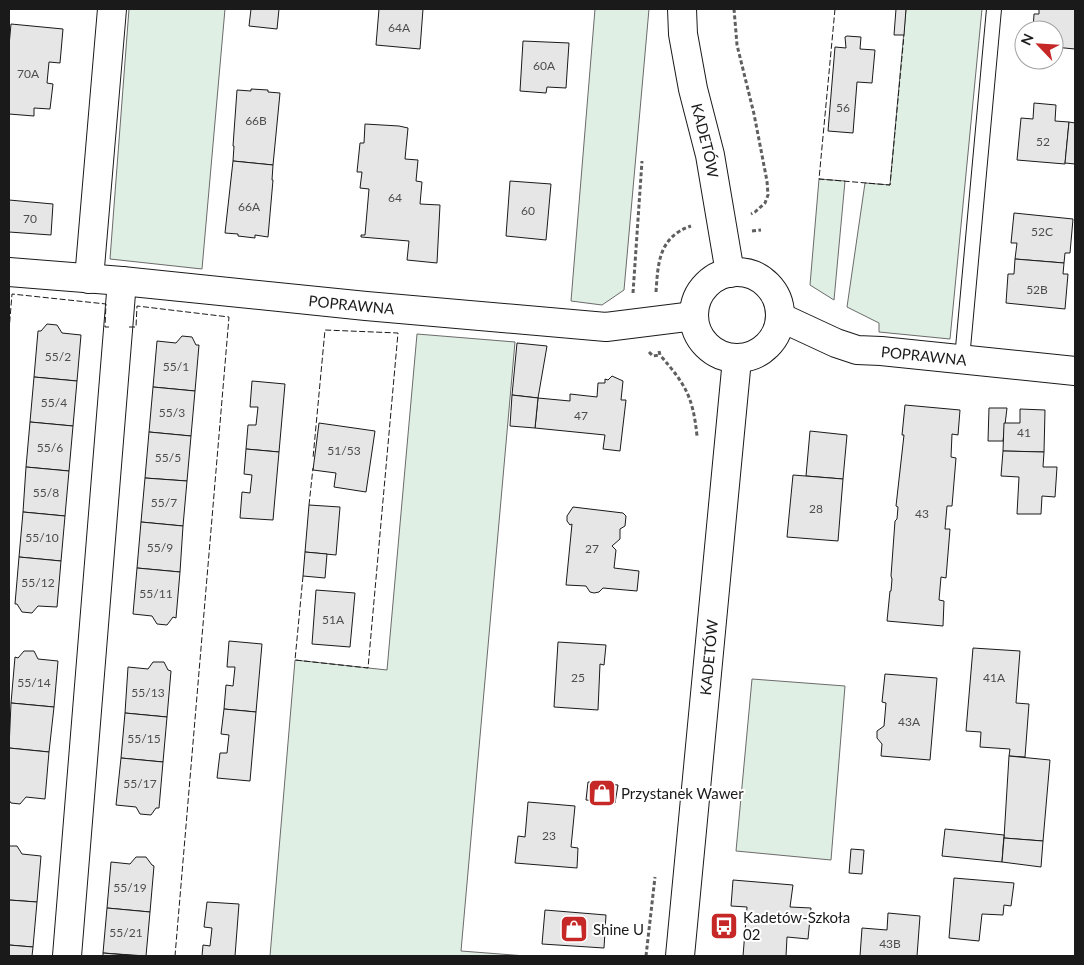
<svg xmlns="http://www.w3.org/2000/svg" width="1084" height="965" font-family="Lato,sans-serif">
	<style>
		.green { fill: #e0efe3; stroke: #6a6a6a }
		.building { fill: #e6e6e6; stroke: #1a1a1a }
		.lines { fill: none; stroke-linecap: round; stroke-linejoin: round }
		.lane-casing { stroke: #1a1a1a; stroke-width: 16 }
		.street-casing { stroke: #1a1a1a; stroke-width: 30 }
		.secondary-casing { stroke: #1a1a1a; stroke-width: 30 }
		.path { stroke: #5f5f5f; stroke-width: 3; stroke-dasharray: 4 2.5; stroke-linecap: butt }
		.lane { stroke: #fff; stroke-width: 14 }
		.street { stroke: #fff; stroke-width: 28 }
		.secondary { stroke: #fff; stroke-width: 28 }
		.fence { stroke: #1a1a1a; stroke-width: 1; stroke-dasharray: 6 2.5; stroke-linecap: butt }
		.labels { text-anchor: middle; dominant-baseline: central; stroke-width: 4; stroke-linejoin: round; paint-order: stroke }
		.number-label { font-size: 12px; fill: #4d4d4d }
		.street-label { font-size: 15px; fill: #1a1a1a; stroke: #fff }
		.poi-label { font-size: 15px; fill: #1a1a1a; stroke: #fff; text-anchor: start }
	</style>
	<rect width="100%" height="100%" fill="#fff"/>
	<g class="green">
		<path d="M 129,9 L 225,9 L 202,269 L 110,259 Z"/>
		<path d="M 595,9 L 649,9 L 624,290 L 602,305 L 571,301 Z"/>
		<path d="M 906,9 L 982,9 L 950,339 L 879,332 L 879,323 L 847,307 L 865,183 L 890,185 Z"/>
		<path d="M 819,179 L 845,181 L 834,300 L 810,285 Z"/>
		<path d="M 417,334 L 515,342 L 461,951 L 526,956 L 270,956 L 295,660 L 387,670 Z"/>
		<path d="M 752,679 L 845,686 L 831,860 L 736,851 Z"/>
	</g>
	<g class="building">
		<path d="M 251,9 L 279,9 L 277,29 L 249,26 Z"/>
		<path d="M 379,9 L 423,9 L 420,49 L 376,45 Z"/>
		<path d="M 896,9 L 906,9 L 904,35 L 894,35 Z"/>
		<path d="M 1039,9 L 1075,9 L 1075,49 L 1054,47 L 1054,30 L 1033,30 L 1034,14 L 1039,14 Z"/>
		<path d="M 11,24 L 63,29 L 60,63 L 49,62 L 47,83 L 53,84 L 50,109 L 34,108 L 34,116 L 9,114 L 9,46 Z"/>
		<path d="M 847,36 L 861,37 L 860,49 L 875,50 L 872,83 L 857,82 L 853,133 L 828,131 L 835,47 L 846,48 L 845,37 Z"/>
		<path d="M 523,41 L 569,43 L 566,88 L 547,87 L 546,93 L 520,91 Z"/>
		<path d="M 251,89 L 268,90 L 268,92 L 280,93 L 273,165 L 233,161 L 234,146 L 233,146 L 237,90 L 251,91 Z"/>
		<path d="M 1034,103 L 1056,105 L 1055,121 L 1069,122 L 1065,164 L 1017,160 L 1021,118 L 1033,119 Z"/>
		<path d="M 1069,122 L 1075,123 L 1075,164 L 1065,163 Z"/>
		<path d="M 365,124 L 399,126 L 408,128 L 405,159 L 418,160 L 416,181 L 422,182 L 420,204 L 440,205 L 437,263 L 407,260 L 409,241 L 361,237 L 361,235 L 365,235 L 369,189 L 360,188 L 362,172 L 357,172 L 360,143 L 364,143 Z"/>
		<path d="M 233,161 L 273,165 L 272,180 L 273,180 L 268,237 L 255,235 L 255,238 L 238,236 L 238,234 L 225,233 Z"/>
		<path d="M 510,181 L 551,184 L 546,240 L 506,236 Z"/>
		<path d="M 9,200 L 53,204 L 51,235 L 9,232 Z"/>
		<path d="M 1014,213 L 1073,219 L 1070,253 L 1065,253 L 1064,263 L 1015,259 L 1017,243 L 1011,243 Z"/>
		<path d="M 1015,259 L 1064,263 L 1063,274 L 1068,274 L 1065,309 L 1006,303 L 1008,274 L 1014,274 Z"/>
		<path d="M 47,324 L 57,325 L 62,333 L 81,335 L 77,381 L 34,377 L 38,331 L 41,331 Z"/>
		<path d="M 182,336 L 192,337 L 196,345 L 199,345 L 195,391 L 153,387 L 157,341 L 176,343 Z"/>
		<path d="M 517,343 L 547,346 L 538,398 L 512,395 Z"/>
		<path d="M 612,376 L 623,381 L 621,400 L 626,400 L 620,451 L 603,449 L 605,435 L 535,428 L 538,398 L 570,401 L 570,394 L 597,397 L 598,383 L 605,383 L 605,379 L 608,380 Z"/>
		<path d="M 34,377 L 77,381 L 73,426 L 30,422 Z"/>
		<path d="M 252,381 L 285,384 L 279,452 L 246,449 L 248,425 L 256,425 L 258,407 L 250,407 Z"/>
		<path d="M 153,387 L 195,391 L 191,436 L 149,432 Z"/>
		<path d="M 512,395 L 538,398 L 535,428 L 510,426 Z"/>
		<path d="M 905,405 L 960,410 L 958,435 L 952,434 L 951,457 L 956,458 L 952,506 L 947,506 L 945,529 L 950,529 L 946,578 L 941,577 L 939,600 L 944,601 L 943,626 L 887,621 L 890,591 L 891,591 L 892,579 L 891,576 L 895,521 L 897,519 L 898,507 L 896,506 L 904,435 L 902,435 Z"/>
		<path d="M 989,408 L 1007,408 L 1003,441 L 988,441 Z"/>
		<path d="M 1020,409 L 1045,410 L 1044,452 L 1003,451 L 1004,423 L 1020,423 Z"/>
		<path d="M 30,422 L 73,426 L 69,471 L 26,467 Z"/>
		<path d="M 319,423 L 375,431 L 366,492 L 334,487 L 336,473 L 313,470 Z"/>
		<path d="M 810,431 L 847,435 L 843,479 L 806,476 Z"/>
		<path d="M 149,432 L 191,436 L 187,481 L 145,478 Z"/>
		<path d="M 246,449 L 279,452 L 273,520 L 240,518 L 242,492 L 250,493 L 252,475 L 244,474 Z"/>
		<path d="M 1003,451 L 1044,452 L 1043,467 L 1057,467 L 1055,497 L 1042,496 L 1041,514 L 1017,514 L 1019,477 L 1001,476 Z"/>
		<path d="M 26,467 L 69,471 L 65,516 L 23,512 Z"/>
		<path d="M 793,475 L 843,479 L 838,541 L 787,537 Z"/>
		<path d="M 145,478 L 187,481 L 183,526 L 141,522 Z"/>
		<path d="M 309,505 L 340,507 L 336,555 L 305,552 Z"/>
		<path d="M 573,507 L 623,513 L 626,516 L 625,526 L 620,529 L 620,539 L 612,546 L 616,550 L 614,568 L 639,571 L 637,591 L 603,588 L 599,592 L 594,593 L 590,592 L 586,586 L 566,585 L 572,524 L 570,525 L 567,521 L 567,516 Z"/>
		<path d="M 23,512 L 65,516 L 61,561 L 19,557 Z"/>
		<path d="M 141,522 L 183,526 L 180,572 L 137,568 Z"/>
		<path d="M 305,552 L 327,554 L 325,578 L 303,576 Z"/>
		<path d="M 19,557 L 61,561 L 57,607 L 38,606 L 32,613 L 22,612 L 17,604 L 15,604 Z"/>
		<path d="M 137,568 L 180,572 L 176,618 L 173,617 L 167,625 L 157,624 L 152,616 L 133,614 Z"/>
		<path d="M 316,590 L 355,593 L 350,647 L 312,644 Z"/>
		<path d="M 229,641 L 262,644 L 256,712 L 224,709 L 226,685 L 233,686 L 235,667 L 227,667 Z"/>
		<path d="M 558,642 L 606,645 L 604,665 L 600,664 L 598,710 L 554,707 Z"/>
		<path d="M 973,648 L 1020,651 L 1016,703 L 1029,704 L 1025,757 L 1009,756 L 1010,749 L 980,747 L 981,732 L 966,731 Z"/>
		<path d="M 24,651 L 34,651 L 38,659 L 58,661 L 54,707 L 11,703 L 15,657 L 18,658 Z"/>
		<path d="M 153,662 L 164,662 L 168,670 L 171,671 L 167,717 L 125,713 L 128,667 L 148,669 Z"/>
		<path d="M 885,674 L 937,678 L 930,760 L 881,756 L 882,744 L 877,738 L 877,731 L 884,726 L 886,703 L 882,702 Z"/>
		<path d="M 11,703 L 54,707 L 49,752 L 9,748 Z"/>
		<path d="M 224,709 L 256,712 L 250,781 L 217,778 L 220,753 L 227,753 L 229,735 L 221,734 Z"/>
		<path d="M 125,713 L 167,717 L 163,762 L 121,758 Z"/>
		<path d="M 9,748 L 49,752 L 45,799 L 26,797 L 20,804 L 11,803 L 9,800 Z"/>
		<path d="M 1009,756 L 1050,760 L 1043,841 L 1004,838 Z"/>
		<path d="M 121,758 L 163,762 L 159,808 L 156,808 L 151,815 L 140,814 L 136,807 L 116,805 Z"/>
		<path d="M 588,782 L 618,785 L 615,803 L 586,800 Z"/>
		<path d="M 528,802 L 575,806 L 571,847 L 578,848 L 577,868 L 515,863 L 518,836 L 525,837 Z"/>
		<path d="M 945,829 L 1004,835 L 1002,862 L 942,856 Z"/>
		<path d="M 1004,838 L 1043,841 L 1041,867 L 1002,862 Z"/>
		<path d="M 9,846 L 17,846 L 22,854 L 41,856 L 37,902 L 9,900 Z"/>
		<path d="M 851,849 L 864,850 L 862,874 L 849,873 Z"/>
		<path d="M 136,857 L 146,857 L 152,865 L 154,866 L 150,912 L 107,908 L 111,862 L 130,864 Z"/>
		<path d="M 954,878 L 1014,883 L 1011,906 L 1004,905 L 1003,915 L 982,914 L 979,941 L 949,938 Z"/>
		<path d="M 733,880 L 793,885 L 790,907 L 811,908 L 808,939 L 787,937 L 786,956 L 743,956 L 747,907 L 731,906 Z"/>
		<path d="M 9,900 L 37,902 L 33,947 L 9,945 Z"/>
		<path d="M 207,902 L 239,904 L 235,956 L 202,956 L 203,945 L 210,946 L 212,928 L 204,927 Z"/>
		<path d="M 107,908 L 150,912 L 146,956 L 103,953 Z"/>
		<path d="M 545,910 L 606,915 L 604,948 L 542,944 Z"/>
		<path d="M 888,913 L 920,916 L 917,956 L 860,956 L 862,928 L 887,930 Z"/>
		<path d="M 9,945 L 33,947 L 32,956 L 9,956 Z"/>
		<path d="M 103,953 L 138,956 L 103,956 Z"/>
	</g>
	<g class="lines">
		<g class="lane-casing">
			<path id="lane" d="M 962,359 L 994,9"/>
		</g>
		<g class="street-casing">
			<g id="street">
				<path id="s1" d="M 9,272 L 122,281 L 366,306 L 606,327 L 694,316"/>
				<path d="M 89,279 L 112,9"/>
				<path id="s2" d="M 780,317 L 836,343 L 857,350 L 881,351 L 1075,371"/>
				<path d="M 67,956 L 122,281"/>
			</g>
		</g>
		<g class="secondary-casing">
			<g id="secondary">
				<path id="s3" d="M 682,9 L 683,34 L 693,89 L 710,155 L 730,273"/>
				<circle cx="737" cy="315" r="43"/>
				<path id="s4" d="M 680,956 L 737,359"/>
			</g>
		</g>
		<g class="path">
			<path d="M 734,9 L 737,45 L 754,114 L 767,181 L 768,195 L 765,203 L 755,212 L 751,214"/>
			<path d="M 752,231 L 761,230"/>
			<path d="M 656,292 C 658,262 659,237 691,226"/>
			<path d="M 633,293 L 642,161"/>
			<path d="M 659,351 L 660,355 C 685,384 693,396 697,436"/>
			<path d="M 649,352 L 653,356 L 660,355"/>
			<path d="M 646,956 L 655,877"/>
		</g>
		<use href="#lane" class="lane"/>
		<use href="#street" class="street"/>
		<use href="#secondary" class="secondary"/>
		<g class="fence">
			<path d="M 835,9 L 819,179 L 890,185 L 904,35"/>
			<path d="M 129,327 L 136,327 L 137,306 L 229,317 L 175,956"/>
			<path d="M 9,331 L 12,294 L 106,304 L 105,327 L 109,327"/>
			<path d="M 309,505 L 313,468"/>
			<path d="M 303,576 L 295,660 L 368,668 L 398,333 L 325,330 L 313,458"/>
		</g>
	</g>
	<defs>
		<g id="shop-square" transform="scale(1.4375)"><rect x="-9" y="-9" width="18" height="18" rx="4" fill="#c62828" stroke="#fff"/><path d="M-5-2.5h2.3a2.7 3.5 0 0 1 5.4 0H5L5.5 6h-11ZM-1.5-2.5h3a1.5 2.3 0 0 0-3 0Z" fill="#fff"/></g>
		<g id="bus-square" transform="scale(1.4375)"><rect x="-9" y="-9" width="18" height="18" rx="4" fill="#c62828" stroke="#fff"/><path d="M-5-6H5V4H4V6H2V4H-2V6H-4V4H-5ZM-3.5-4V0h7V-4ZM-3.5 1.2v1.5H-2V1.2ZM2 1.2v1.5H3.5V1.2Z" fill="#fff"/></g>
	</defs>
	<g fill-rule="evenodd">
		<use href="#shop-square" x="602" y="793"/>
		<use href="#bus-square" x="724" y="926"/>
		<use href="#shop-square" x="574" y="929"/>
	</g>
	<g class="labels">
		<g class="number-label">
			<text x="399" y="27">64A</text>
			<text x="544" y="65">60A</text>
			<text x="28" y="73">70A</text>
			<text x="843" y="107">56</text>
			<text x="256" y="120">66B</text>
			<text x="1043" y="141">52</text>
			<text x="395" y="197">64</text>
			<text x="249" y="206">66A</text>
			<text x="528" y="210">60</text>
			<text x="30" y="218">70</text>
			<text x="1042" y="231">52C</text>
			<text x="1037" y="289">52B</text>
			<text x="58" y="356">55/2</text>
			<text x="176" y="366">55/1</text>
			<text x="54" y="402">55/4</text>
			<text x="172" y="412">55/3</text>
			<text x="581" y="415">47</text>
			<text x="1024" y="432">41</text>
			<text x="50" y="447">55/6</text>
			<text x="344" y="450">51/53</text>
			<text x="168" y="457">55/5</text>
			<text x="46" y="492">55/8</text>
			<text x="164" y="502">55/7</text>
			<text x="816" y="508">28</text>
			<text x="922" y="513">43</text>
			<text x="42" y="537">55/10</text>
			<text x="160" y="547">55/9</text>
			<text x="592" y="548">27</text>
			<text x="38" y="582">55/12</text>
			<text x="156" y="593">55/11</text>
			<text x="333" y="619">51A</text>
			<text x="578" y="677">25</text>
			<text x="994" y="677">41A</text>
			<text x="34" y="682">55/14</text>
			<text x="148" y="692">55/13</text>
			<text x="909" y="721">43A</text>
			<text x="144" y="738">55/15</text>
			<text x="140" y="783">55/17</text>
			<text x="549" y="835">23</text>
			<text x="130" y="887">55/19</text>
			<text x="126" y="932">55/21</text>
			<text x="890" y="943">43B</text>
		</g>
		<g class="street-label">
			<text stroke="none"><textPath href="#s3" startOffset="134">KADETÓW</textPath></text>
			<text stroke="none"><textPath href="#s1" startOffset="344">POPRAWNA</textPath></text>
			<text stroke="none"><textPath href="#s2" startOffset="151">POPRAWNA</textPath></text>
			<text stroke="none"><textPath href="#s4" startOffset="300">KADETÓW</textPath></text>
		</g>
		<g class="poi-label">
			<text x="621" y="793">Przystanek Wawer</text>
			<text x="743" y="917">Kadetów-Szkoła<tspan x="743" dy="17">02</tspan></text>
			<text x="593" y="929">Shine U</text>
		</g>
	</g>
	<rect width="1084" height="965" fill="none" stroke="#1a1a1a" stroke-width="20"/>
	<g transform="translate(1039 45) rotate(295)"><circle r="24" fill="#ffffff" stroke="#a3a3a3"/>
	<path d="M0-4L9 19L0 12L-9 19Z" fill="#c62828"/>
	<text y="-8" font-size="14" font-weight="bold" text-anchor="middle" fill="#1a1a1a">N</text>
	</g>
</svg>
